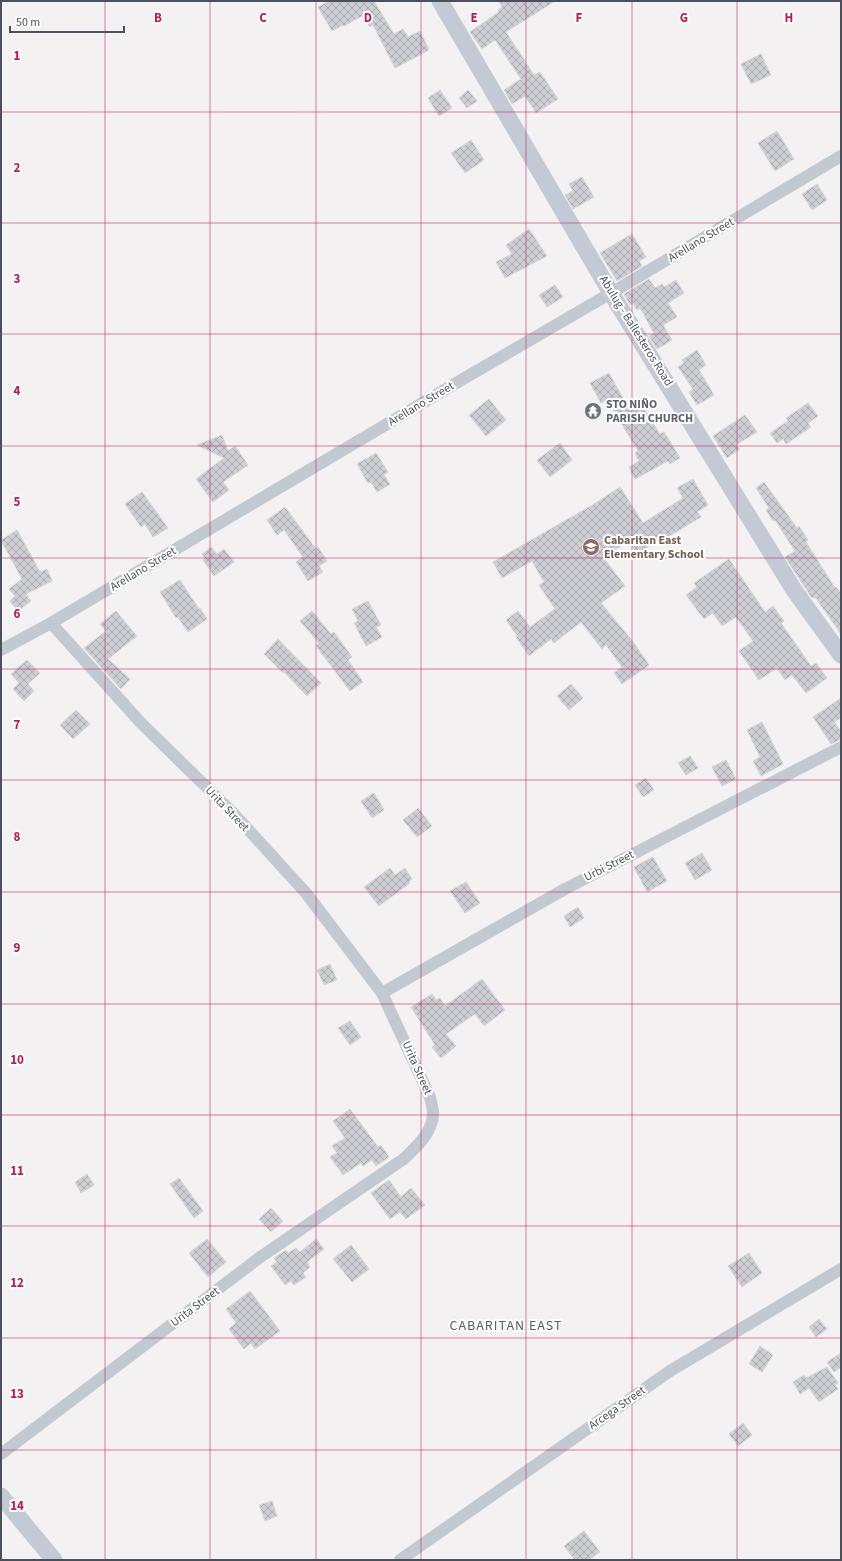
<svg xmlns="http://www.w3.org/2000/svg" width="842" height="1561" font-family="'Source Sans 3',sans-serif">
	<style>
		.building { fill: url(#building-cross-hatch); stroke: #d5d6db }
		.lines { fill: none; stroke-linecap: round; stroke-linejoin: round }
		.street { stroke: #c3c9d1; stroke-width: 12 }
		.secondary { stroke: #c4cad5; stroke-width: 17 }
		.grid { fill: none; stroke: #c2185b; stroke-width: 1; stroke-opacity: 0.55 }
		.labels { text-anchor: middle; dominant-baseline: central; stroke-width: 4; stroke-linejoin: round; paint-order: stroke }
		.street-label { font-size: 12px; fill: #4b515c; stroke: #fff }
		.worship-label { font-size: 12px; font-weight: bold; fill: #5b616d; stroke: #fff; text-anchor: start }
		.education-label { font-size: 12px; font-weight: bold; fill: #785e54; stroke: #fff; text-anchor: start }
		.quarter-label { font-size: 14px; letter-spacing: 1px; fill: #5e6065; stroke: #fff }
		.grid-label { font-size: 13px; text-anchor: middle; font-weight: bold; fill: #c2185b; stroke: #fff; stroke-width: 4; stroke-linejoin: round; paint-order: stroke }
	</style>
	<defs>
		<pattern id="building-cross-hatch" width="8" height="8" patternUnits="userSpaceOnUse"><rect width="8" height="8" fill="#cecfd4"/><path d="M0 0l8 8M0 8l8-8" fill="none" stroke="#a9aaaf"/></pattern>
	</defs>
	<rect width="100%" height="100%" fill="#f3f1f1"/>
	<g class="building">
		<path d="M 329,1 L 374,1 L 394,34 L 403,29 L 408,37 L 420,31 L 429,50 L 395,68 L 373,25 L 370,27 L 362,16 L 344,26 L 343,25 L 332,31 L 318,7 Z"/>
		<path d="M 499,1 L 555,1 L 506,32 L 534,75 L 540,72 L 558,99 L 536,113 L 525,96 L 512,104 L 504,90 L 521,79 L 495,40 L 482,49 L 470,32 L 499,12 L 498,10 L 502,7 Z"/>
		<path d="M 761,54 L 771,75 L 751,84 L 741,64 Z"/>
		<path d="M 440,90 L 452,108 L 439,116 L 428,98 Z"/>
		<path d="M 468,90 L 477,101 L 467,108 L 459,98 Z"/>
		<path d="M 777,131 L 794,159 L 775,171 L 758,143 Z"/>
		<path d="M 471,140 L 484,160 L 465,173 L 451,153 Z"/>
		<path d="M 582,177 L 594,197 L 573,209 L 565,195 L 573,191 L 569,184 Z"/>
		<path d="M 817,184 L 827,200 L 812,210 L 802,194 Z"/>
		<path d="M 529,229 L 547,256 L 505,278 L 496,262 L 512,254 L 506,245 Z"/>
		<path d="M 632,234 L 646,257 L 639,261 L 642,266 L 617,281 L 600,253 Z"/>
		<path d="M 649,279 L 655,288 L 662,284 L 664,287 L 676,280 L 684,293 L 668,303 L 677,317 L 663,325 L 672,340 L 657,349 L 649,336 L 654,333 L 640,308 L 637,310 L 633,303 L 630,305 L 624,294 Z"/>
		<path d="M 555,285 L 563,297 L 547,307 L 539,295 Z"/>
		<path d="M 697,350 L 706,365 L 699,370 L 714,395 L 697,405 L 689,392 L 693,389 L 678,367 L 684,363 L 682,360 Z"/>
		<path d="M 609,373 L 629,409 L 640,402 L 660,434 L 664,432 L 680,458 L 670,464 L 668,461 L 635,479 L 629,467 L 639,461 L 635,453 L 638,451 L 607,400 L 601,403 L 590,383 Z"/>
		<path d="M 489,399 L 506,420 L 486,436 L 469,415 Z"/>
		<path d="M 808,403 L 818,416 L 808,423 L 811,427 L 786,444 L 783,439 L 777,443 L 770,433 L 788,421 L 786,418 Z"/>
		<path d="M 745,415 L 757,432 L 736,445 L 740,449 L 727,458 L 713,436 Z"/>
		<path d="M 222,435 L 228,451 L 235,446 L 248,465 L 223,482 L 229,490 L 213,502 L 196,479 L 224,458 L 197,445 Z"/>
		<path d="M 560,443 L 572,460 L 550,477 L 537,460 Z"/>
		<path d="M 376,453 L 388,472 L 384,475 L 390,484 L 377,492 L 371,482 L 368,483 L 357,464 Z"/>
		<path d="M 693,479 L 708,505 L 697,512 L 701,517 L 666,538 L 665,536 L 637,554 L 629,541 L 603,557 L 625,586 L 601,603 L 634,643 L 649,665 L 622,684 L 614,673 L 622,667 L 606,645 L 602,649 L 581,622 L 554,643 L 551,639 L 529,656 L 516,637 L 517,636 L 506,620 L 518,611 L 530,627 L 555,609 L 539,585 L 544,582 L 532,561 L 502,578 L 493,562 L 594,504 L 620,487 L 643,523 L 683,498 L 677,488 Z"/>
		<path d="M 764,482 L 797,528 L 799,526 L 808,540 L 806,542 L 835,588 L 836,587 L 841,593 L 841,634 L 815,597 L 812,598 L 785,557 L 795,551 L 775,520 L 773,521 L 766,510 L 769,508 L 756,488 Z"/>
		<path d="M 142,492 L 168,528 L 153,537 L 145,524 L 141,527 L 125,504 Z"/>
		<path d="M 285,507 L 316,549 L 318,547 L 327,561 L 319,566 L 323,572 L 308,581 L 296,562 L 303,557 L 284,530 L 277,535 L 267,520 Z"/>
		<path d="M 17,530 L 40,572 L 47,569 L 52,581 L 26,594 L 31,601 L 18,611 L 10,601 L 15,596 L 9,589 L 22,579 L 1,540 Z"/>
		<path d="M 211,547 L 217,554 L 224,549 L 234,562 L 214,576 L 203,560 L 205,558 L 202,554 Z"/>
		<path d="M 729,559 L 765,612 L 773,606 L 784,621 L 781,623 L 811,666 L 816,663 L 827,678 L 806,693 L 792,675 L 785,680 L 777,668 L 759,680 L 739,651 L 753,641 L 736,617 L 722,626 L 713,613 L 704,619 L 686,595 L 697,587 L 694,583 Z"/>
		<path d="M 180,580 L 199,609 L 200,608 L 207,619 L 188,632 L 178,617 L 176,618 L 160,592 Z"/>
		<path d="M 368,601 L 381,625 L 376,627 L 382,637 L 366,646 L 354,623 L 358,621 L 352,609 Z"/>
		<path d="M 116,611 L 137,636 L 108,659 L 130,679 L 121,689 L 84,648 L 106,631 L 100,624 Z"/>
		<path d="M 312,611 L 331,634 L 334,632 L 352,657 L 348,660 L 363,682 L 350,691 L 316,646 L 319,643 L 300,621 Z"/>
		<path d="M 278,639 L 321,683 L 307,696 L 284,672 L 283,673 L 264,654 Z"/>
		<path d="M 27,660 L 40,673 L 28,684 L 34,691 L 24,701 L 13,689 L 19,683 L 11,674 Z"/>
		<path d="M 571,684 L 583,698 L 569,710 L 557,696 Z"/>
		<path d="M 841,698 L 841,718 L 834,722 L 841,731 L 841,739 L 831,744 L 813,717 Z"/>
		<path d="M 76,710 L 90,724 L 73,739 L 60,725 Z"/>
		<path d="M 762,722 L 783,764 L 761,776 L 753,761 L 760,757 L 747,730 Z"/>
		<path d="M 690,756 L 698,768 L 686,775 L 678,763 Z"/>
		<path d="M 726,760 L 736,779 L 722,786 L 712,767 Z"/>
		<path d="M 646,778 L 654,790 L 643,797 L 635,785 Z"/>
		<path d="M 374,793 L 384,810 L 372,818 L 361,801 Z"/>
		<path d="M 418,808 L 432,826 L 417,837 L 403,820 Z"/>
		<path d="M 702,853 L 712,870 L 695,880 L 685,863 Z"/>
		<path d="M 653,857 L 667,881 L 647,892 L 634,867 Z"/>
		<path d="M 390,868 L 395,875 L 405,868 L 412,879 L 409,881 L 410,883 L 379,906 L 364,887 Z"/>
		<path d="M 466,882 L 480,903 L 465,913 L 450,891 Z"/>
		<path d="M 578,907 L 584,918 L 570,927 L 564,916 Z"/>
		<path d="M 330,964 L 337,980 L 324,985 L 317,970 Z"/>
		<path d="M 482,979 L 505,1010 L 484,1026 L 475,1014 L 446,1034 L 456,1046 L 441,1058 L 432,1047 L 435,1045 L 411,1007 L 432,994 L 436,1000 L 440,998 L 445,1006 Z"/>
		<path d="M 350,1021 L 361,1037 L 350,1045 L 338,1028 Z"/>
		<path d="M 350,1109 L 378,1147 L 381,1145 L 389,1157 L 376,1166 L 372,1160 L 363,1166 L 361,1163 L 343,1175 L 330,1157 L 337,1153 L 332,1146 L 345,1138 L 333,1121 Z"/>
		<path d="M 87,1174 L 94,1185 L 81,1193 L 75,1182 Z"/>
		<path d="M 179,1178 L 203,1211 L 194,1218 L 170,1184 Z"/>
		<path d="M 389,1180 L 401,1197 L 411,1188 L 425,1205 L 406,1219 L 400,1212 L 390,1219 L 371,1193 Z"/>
		<path d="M 271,1208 L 283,1221 L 271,1232 L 259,1219 Z"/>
		<path d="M 207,1239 L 226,1262 L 208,1277 L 189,1253 Z"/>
		<path d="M 316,1239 L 324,1249 L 307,1262 L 310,1267 L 303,1273 L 306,1277 L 294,1285 L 291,1281 L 285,1285 L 271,1266 L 277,1262 L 274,1258 L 286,1250 L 288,1253 L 296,1248 L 300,1252 Z"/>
		<path d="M 351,1245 L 369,1269 L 352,1282 L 333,1259 Z"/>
		<path d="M 749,1253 L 762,1273 L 742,1287 L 728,1266 Z"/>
		<path d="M 250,1291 L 280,1331 L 255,1349 L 251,1343 L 244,1349 L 229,1329 L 236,1323 L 226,1309 Z"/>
		<path d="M 819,1319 L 827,1329 L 816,1337 L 809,1327 Z"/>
		<path d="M 760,1346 L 773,1355 L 762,1372 L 749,1364 Z"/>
		<path d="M 841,1353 L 841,1367 L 834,1372 L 827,1362 Z"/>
		<path d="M 827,1367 L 838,1383 L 835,1385 L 838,1389 L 819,1402 L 809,1388 L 800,1394 L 793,1382 L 804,1375 L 806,1378 Z"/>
		<path d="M 743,1423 L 752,1435 L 738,1446 L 729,1434 Z"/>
		<path d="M 272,1501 L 277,1516 L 265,1521 L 259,1505 Z"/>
		<path d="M 584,1531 L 600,1552 L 589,1560 L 575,1560 L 564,1546 Z"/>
	</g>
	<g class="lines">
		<g class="street">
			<path d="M 1,650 L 51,623 L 463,379 L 611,293 L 841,156"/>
			<path d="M 382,993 L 565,889 L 841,747"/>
			<path d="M 1,1454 L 259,1258 L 405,1158 C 417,1146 433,1132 433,1113 C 433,1108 431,1103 430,1097 L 382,993 L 306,893 L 234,814 L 141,723 L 51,623"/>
			<path d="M 400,1560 L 670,1371 L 841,1269"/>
		</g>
		<g class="secondary">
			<path d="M 440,1 L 611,293 L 794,590 L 841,655"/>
			<path d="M 1,1496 L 54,1560"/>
		</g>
	</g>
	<path class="grid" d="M 105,1 L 105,1560M 210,1 L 210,1560M 316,1 L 316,1560M 421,1 L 421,1560M 526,1 L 526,1560M 632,1 L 632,1560M 737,1 L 737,1560M 1,112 L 841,112M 1,223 L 841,223M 1,334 L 841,334M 1,446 L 841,446M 1,558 L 841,558M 1,669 L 841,669M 1,780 L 841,780M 1,892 L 841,892M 1,1004 L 841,1004M 1,1115 L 841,1115M 1,1226 L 841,1226M 1,1338 L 841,1338M 1,1450 L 841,1450"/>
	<defs>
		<g id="temple-disc" transform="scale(0.9)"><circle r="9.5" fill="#6b7280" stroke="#fff"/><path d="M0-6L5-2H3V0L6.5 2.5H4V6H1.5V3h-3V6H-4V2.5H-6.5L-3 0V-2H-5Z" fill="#fff"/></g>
		<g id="school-disc" transform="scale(0.9)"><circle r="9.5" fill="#8d6e63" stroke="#fff"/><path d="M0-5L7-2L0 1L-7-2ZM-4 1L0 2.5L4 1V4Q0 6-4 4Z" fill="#fff"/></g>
	</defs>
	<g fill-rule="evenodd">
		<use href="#temple-disc" x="593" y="411"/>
		<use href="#school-disc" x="591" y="547"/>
	</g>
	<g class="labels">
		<g class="street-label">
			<text transform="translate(701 240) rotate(-31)">Arellano Street</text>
			<text transform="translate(636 331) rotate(58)">Abulug - Ballesteros Road</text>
			<text transform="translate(421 404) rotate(-31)">Arellano Street</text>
			<text transform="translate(143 569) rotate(-31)">Arellano Street</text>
			<text transform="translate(227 809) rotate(46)">Urita Street</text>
			<text transform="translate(609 866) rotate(-27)">Urbi Street</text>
			<text transform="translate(417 1068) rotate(66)">Urita Street</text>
			<text transform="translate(195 1307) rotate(-37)">Urita Street</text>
			<text transform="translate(617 1408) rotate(-35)">Arcega Street</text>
		</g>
		<g class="worship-label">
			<text x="606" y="404">STO NIÑO<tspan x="606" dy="14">PARISH CHURCH</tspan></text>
		</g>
		<g class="education-label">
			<text x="604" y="540">Cabaritan East<tspan x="604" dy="14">Elementary School</tspan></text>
		</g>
		<g class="quarter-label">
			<text x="506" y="1326">CABARITAN EAST</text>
		</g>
	</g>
	<g class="grid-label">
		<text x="158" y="22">B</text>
		<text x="263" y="22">C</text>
		<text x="368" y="22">D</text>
		<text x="474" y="22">E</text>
		<text x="579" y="22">F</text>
		<text x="684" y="22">G</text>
		<text x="789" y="22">H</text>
		<text x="17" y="60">1</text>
		<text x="17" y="172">2</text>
		<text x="17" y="283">3</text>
		<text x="17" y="395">4</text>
		<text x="17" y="506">5</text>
		<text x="17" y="618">6</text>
		<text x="17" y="729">7</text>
		<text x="17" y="841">8</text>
		<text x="17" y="952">9</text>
		<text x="17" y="1064">10</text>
		<text x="17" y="1175">11</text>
		<text x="17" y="1287">12</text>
		<text x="17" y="1398">13</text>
		<text x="17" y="1510">14</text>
	</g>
	<rect width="842" height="1561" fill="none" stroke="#4b515c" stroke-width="4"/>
	<path d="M10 26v6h114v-6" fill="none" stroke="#4b515c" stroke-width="2"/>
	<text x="16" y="26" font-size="12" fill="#4b515c" stroke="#ffffff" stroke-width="3" paint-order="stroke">50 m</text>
</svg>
